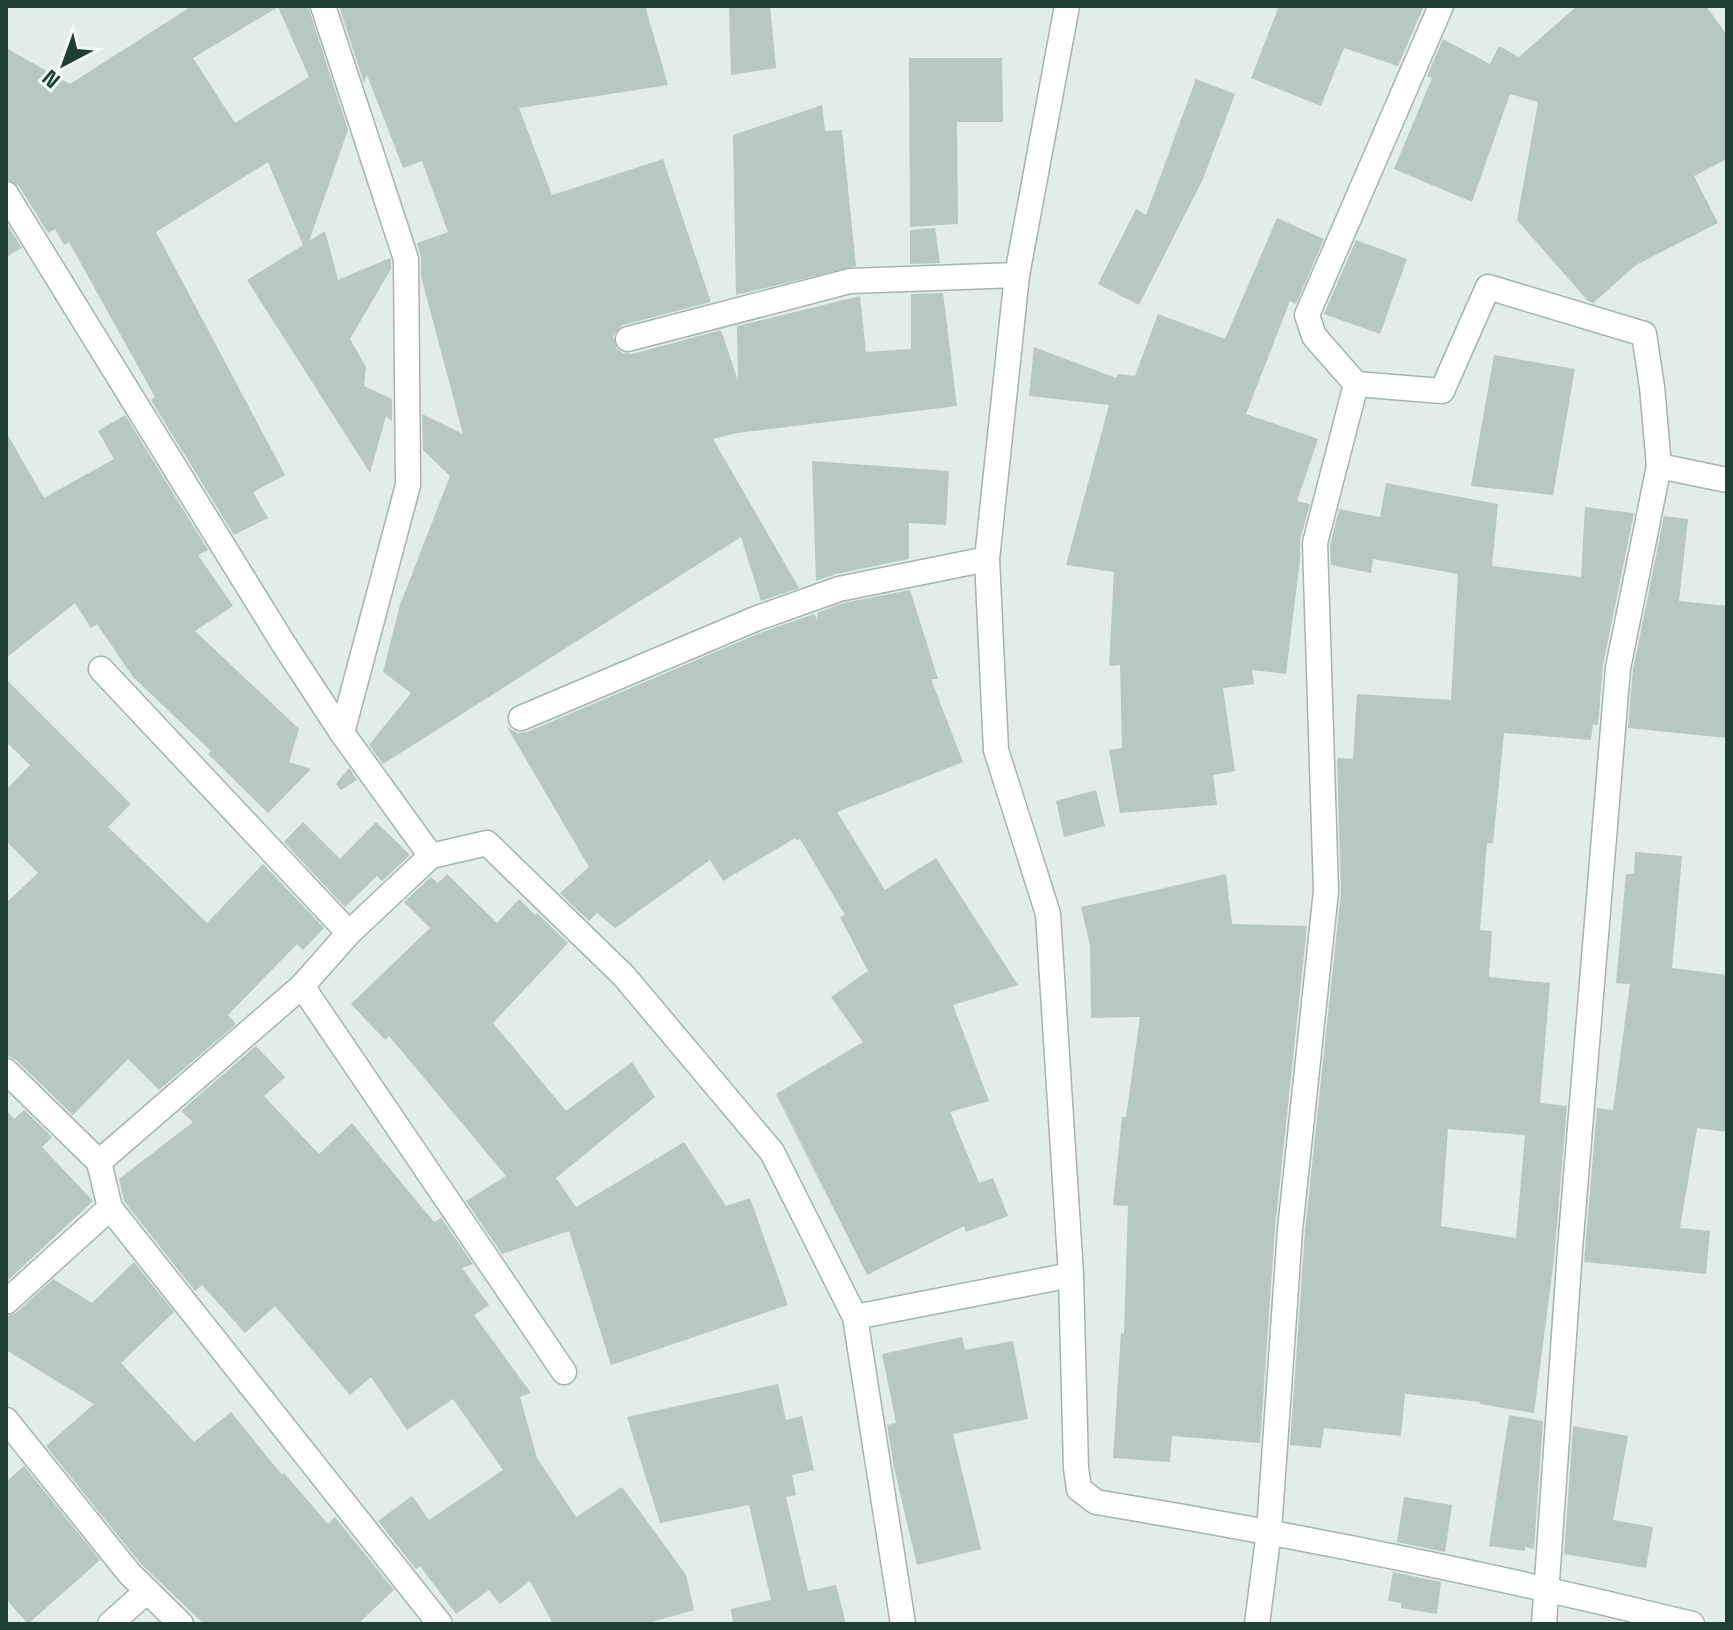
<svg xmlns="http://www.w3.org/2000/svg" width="1733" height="1630" font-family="'Space Grotesk',sans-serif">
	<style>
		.building { fill: #b6c8bf; fill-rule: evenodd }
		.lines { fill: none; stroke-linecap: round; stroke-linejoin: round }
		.minor-casing { stroke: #a3b5ad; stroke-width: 27 }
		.minor { stroke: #fff; stroke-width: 24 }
	</style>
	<rect width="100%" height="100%" fill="#e1ede6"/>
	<g class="building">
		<path d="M 192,6 L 308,6 L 348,130 L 309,241 L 325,231 L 338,280 L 390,258 L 391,261 L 391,269 L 350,339 L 366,367 L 364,386 L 392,399 L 392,422 L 386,416 L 370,473 L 247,280 L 303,245 L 268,162 L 156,232 L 285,475 L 253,492 L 268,518 L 234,535 L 151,400 L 155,397 L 69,242 L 64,245 L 55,229 L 48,233 L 19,186 L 6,179 L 6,48 L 70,84 ZM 278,7 L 309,77 L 235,123 L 193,58 Z"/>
		<path d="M 339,6 L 645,6 L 668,85 L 519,108 L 552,195 L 663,159 L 711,302 L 623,325 L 613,336 L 617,349 L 623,353 L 632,354 L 721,330 L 738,381 L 737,326 L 860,296 L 866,352 L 911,349 L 911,294 L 943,293 L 957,406 L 737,433 L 713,439 L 799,588 L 761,601 L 741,537 L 383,764 L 369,745 L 411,693 L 383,672 L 400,605 L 450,476 L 423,450 L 422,414 L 463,434 L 421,276 L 421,258 L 417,243 L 448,232 L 422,161 L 403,168 L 367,75 L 364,83 Z"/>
		<path d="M 729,6 L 770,6 L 776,68 L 731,75 Z"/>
		<path d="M 1279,6 L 1424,6 L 1398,66 L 1344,48 L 1321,106 L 1251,78 Z"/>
		<path d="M 1577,6 L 1706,6 L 1727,35 L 1727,159 L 1694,176 L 1718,223 L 1636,265 L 1593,303 L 1588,301 L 1517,220 L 1538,102 L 1510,94 L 1472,202 L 1394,169 L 1432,78 L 1427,76 L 1443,39 L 1490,64 L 1499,46 L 1519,57 Z"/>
		<path d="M 909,58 L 1002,58 L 1003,122 L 957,122 L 958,224 L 910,227 Z"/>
		<path d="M 1196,79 L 1235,94 L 1203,179 L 1139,305 L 1098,284 L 1136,209 L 1146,215 Z"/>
		<path d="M 822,105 L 825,131 L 842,130 L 856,266 L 736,295 L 733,135 Z"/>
		<path d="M 1277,218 L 1324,239 L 1296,304 L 1290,301 L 1246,414 L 1318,439 L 1297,501 L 1310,504 L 1300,540 L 1300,559 L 1286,674 L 1252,670 L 1254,684 L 1223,688 L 1235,771 L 1213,775 L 1217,805 L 1120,813 L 1109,750 L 1122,748 L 1120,665 L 1109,666 L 1114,572 L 1066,565 L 1109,405 L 1029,396 L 1034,347 L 1116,378 L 1118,374 L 1135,376 L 1158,314 L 1225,339 Z"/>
		<path d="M 6,223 L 22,248 L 6,257 Z"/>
		<path d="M 935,228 L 940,263 L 910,264 L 910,230 Z"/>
		<path d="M 1356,240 L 1407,259 L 1380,334 L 1324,314 Z"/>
		<path d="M 1494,355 L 1575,369 L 1553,495 L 1471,486 Z"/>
		<path d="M 125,415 L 208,550 L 198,555 L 233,606 L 195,631 L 299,729 L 289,762 L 311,769 L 268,813 L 208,754 L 211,751 L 133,677 L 97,624 L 91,628 L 75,603 L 6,658 L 6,432 L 44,498 L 114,459 L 98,431 Z"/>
		<path d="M 812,461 L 949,471 L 946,525 L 909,523 L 909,559 L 836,574 L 816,581 Z"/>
		<path d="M 1386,483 L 1498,504 L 1492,566 L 1581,577 L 1585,507 L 1634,513 L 1603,665 L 1598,725 L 1593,724 L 1591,740 L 1504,733 L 1493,843 L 1487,843 L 1480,930 L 1492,931 L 1489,977 L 1550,983 L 1540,1103 L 1567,1106 L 1554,1259 L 1534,1413 L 1480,1404 L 1480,1402 L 1405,1394 L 1401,1436 L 1324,1428 L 1321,1448 L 1290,1445 L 1305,1231 L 1341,892 L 1337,758 L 1353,759 L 1357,694 L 1451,700 L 1458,574 L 1373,559 L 1371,573 L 1331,565 L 1330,545 L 1339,509 L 1380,517 ZM 1448,1129 L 1525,1135 L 1516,1238 L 1441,1226 Z"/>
		<path d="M 1664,516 L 1688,519 L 1679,601 L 1727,606 L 1727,738 L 1628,728 L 1633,670 Z"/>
		<path d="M 910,590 L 938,679 L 931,679 L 963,762 L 837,812 L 885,890 L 936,858 L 1018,985 L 953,1005 L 989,1101 L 950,1112 L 979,1183 L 993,1178 L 1008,1216 L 966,1232 L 964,1226 L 867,1275 L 776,1094 L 863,1042 L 831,997 L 868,971 L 840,917 L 845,915 L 800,839 L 796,840 L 795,838 L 723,881 L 710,860 L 615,928 L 597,913 L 589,921 L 560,893 L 589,867 L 507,727 L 518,733 L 527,732 L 760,633 L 814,614 L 818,621 L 817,613 L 843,603 Z"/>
		<path d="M 6,679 L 131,804 L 108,827 L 207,923 L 263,864 L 324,928 L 303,950 L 297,944 L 228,1015 L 236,1024 L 159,1090 L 128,1059 L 73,1115 L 16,1060 L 6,1055 L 6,903 L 38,873 L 6,841 L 6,790 L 30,765 L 6,742 Z"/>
		<path d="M 349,768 L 357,780 L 341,790 L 336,784 Z"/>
		<path d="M 1096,790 L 1105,826 L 1064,837 L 1056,801 Z"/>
		<path d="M 303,822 L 340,859 L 376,822 L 410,855 L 382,881 L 377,876 L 345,907 L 284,842 Z"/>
		<path d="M 1635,852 L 1682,856 L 1672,968 L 1727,975 L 1727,1132 L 1697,1128 L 1680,1228 L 1710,1231 L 1706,1274 L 1584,1262 L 1597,1108 L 1613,1110 L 1630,984 L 1616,983 L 1626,874 L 1634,874 Z"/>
		<path d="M 447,874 L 497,923 L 519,899 L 535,915 L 537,913 L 568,943 L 493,1023 L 566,1111 L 632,1062 L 655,1097 L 556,1178 L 576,1207 L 684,1142 L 726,1206 L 750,1198 L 788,1305 L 611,1365 L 569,1231 L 502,1254 L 466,1201 L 506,1176 L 389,1036 L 385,1040 L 351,1004 L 430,928 L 404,902 L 431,877 L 438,883 Z"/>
		<path d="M 1226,874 L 1232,924 L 1307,926 L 1275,1228 L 1260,1443 L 1172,1436 L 1170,1462 L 1113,1458 L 1121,1333 L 1124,1334 L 1128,1206 L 1113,1205 L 1122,1117 L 1126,1117 L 1140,1017 L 1091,1018 L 1090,945 L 1081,907 Z"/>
		<path d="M 256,1046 L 285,1077 L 264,1096 L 319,1154 L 352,1123 L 434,1222 L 441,1218 L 473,1264 L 462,1268 L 489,1305 L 474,1315 L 531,1393 L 520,1397 L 537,1458 L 576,1517 L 622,1487 L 686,1575 L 694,1610 L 645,1624 L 553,1624 L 530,1581 L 500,1604 L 489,1590 L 456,1614 L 420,1566 L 416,1569 L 378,1521 L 412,1496 L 429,1520 L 503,1470 L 453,1399 L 407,1430 L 371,1377 L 350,1395 L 275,1306 L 245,1333 L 202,1285 L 195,1291 L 124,1201 L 119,1179 L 193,1122 L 181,1111 Z"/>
		<path d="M 6,1110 L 14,1119 L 24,1110 L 52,1137 L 42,1147 L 93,1201 L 6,1282 Z"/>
		<path d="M 134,1262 L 174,1312 L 121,1363 L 194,1442 L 231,1412 L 282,1475 L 284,1473 L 328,1524 L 335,1517 L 394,1590 L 358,1624 L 204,1624 L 140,1563 L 46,1446 L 94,1404 L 6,1350 L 6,1317 L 16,1313 L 53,1279 L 92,1303 Z"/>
		<path d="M 962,1337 L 965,1350 L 1013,1341 L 1028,1419 L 953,1434 L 981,1549 L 917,1565 L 894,1468 L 887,1425 L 896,1423 L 882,1354 Z"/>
		<path d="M 778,1384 L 786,1420 L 802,1416 L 814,1470 L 792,1475 L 796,1495 L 786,1497 L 808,1591 L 836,1585 L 846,1624 L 733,1624 L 731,1609 L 771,1600 L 749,1505 L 660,1523 L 627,1417 Z"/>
		<path d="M 1509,1415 L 1543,1421 L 1534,1549 L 1525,1547 L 1525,1551 L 1489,1546 Z"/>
		<path d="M 1573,1426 L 1628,1436 L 1613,1520 L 1653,1527 L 1646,1568 L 1564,1554 Z"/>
		<path d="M 24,1466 L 100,1560 L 28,1624 L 6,1599 L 6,1482 Z"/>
		<path d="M 1404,1497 L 1452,1505 L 1445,1552 L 1397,1542 Z"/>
		<path d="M 1393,1572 L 1441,1582 L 1437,1614 L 1401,1608 L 1401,1603 L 1388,1601 Z"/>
	</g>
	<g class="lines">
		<g class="minor-casing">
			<g id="minor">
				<path d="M 323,6 L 406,259 L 408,485 L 342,733"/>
				<path d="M 1067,6 L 1017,275 L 987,559 L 996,750 L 1048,914 L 1071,1275 L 1076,1468 L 1079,1489 L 1096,1502 C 1296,1535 1495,1575 1692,1624"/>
				<path d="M 6,194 L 283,643 L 342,733 L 431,856 L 487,843 L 624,976 L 772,1152 L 855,1317 L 903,1624"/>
				<path d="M 628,339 L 850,281 L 1017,275"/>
				<path d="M 1356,384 L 1442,391 L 1488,287 L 1644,334 L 1652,387 L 1659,466 L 1727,480"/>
				<path d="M 101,669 L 349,933"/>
				<path d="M 521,718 L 755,619 L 839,589 L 987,559"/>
				<path d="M 302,986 L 564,1372"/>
				<path d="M 6,1071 L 99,1162 L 110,1208 L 440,1624"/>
				<path d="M 99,1162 L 302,986 L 349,933 L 431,856"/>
				<path d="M 6,1302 L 110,1208"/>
				<path d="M 855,1317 L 1071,1275"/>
				<path d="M 6,1420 L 129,1573 L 181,1624"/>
				<path d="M 110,1624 L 147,1591"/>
				<path d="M 1257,1624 L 1269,1531 L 1290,1230 L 1326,891 L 1315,543 L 1356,384 L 1314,336 L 1307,315 L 1441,6"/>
				<path d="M 1544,1624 L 1570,1249 L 1618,668 L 1659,466"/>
			</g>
		</g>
		<use href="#minor" class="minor"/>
	</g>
	<rect width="1733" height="1630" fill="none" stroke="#203f34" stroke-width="16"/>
	<g transform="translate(64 64) rotate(221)" stroke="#f2f9f5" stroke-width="6" paint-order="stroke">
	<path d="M0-6L14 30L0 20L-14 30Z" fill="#203f34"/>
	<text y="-12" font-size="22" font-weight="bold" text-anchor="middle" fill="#203f34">N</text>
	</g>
</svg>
